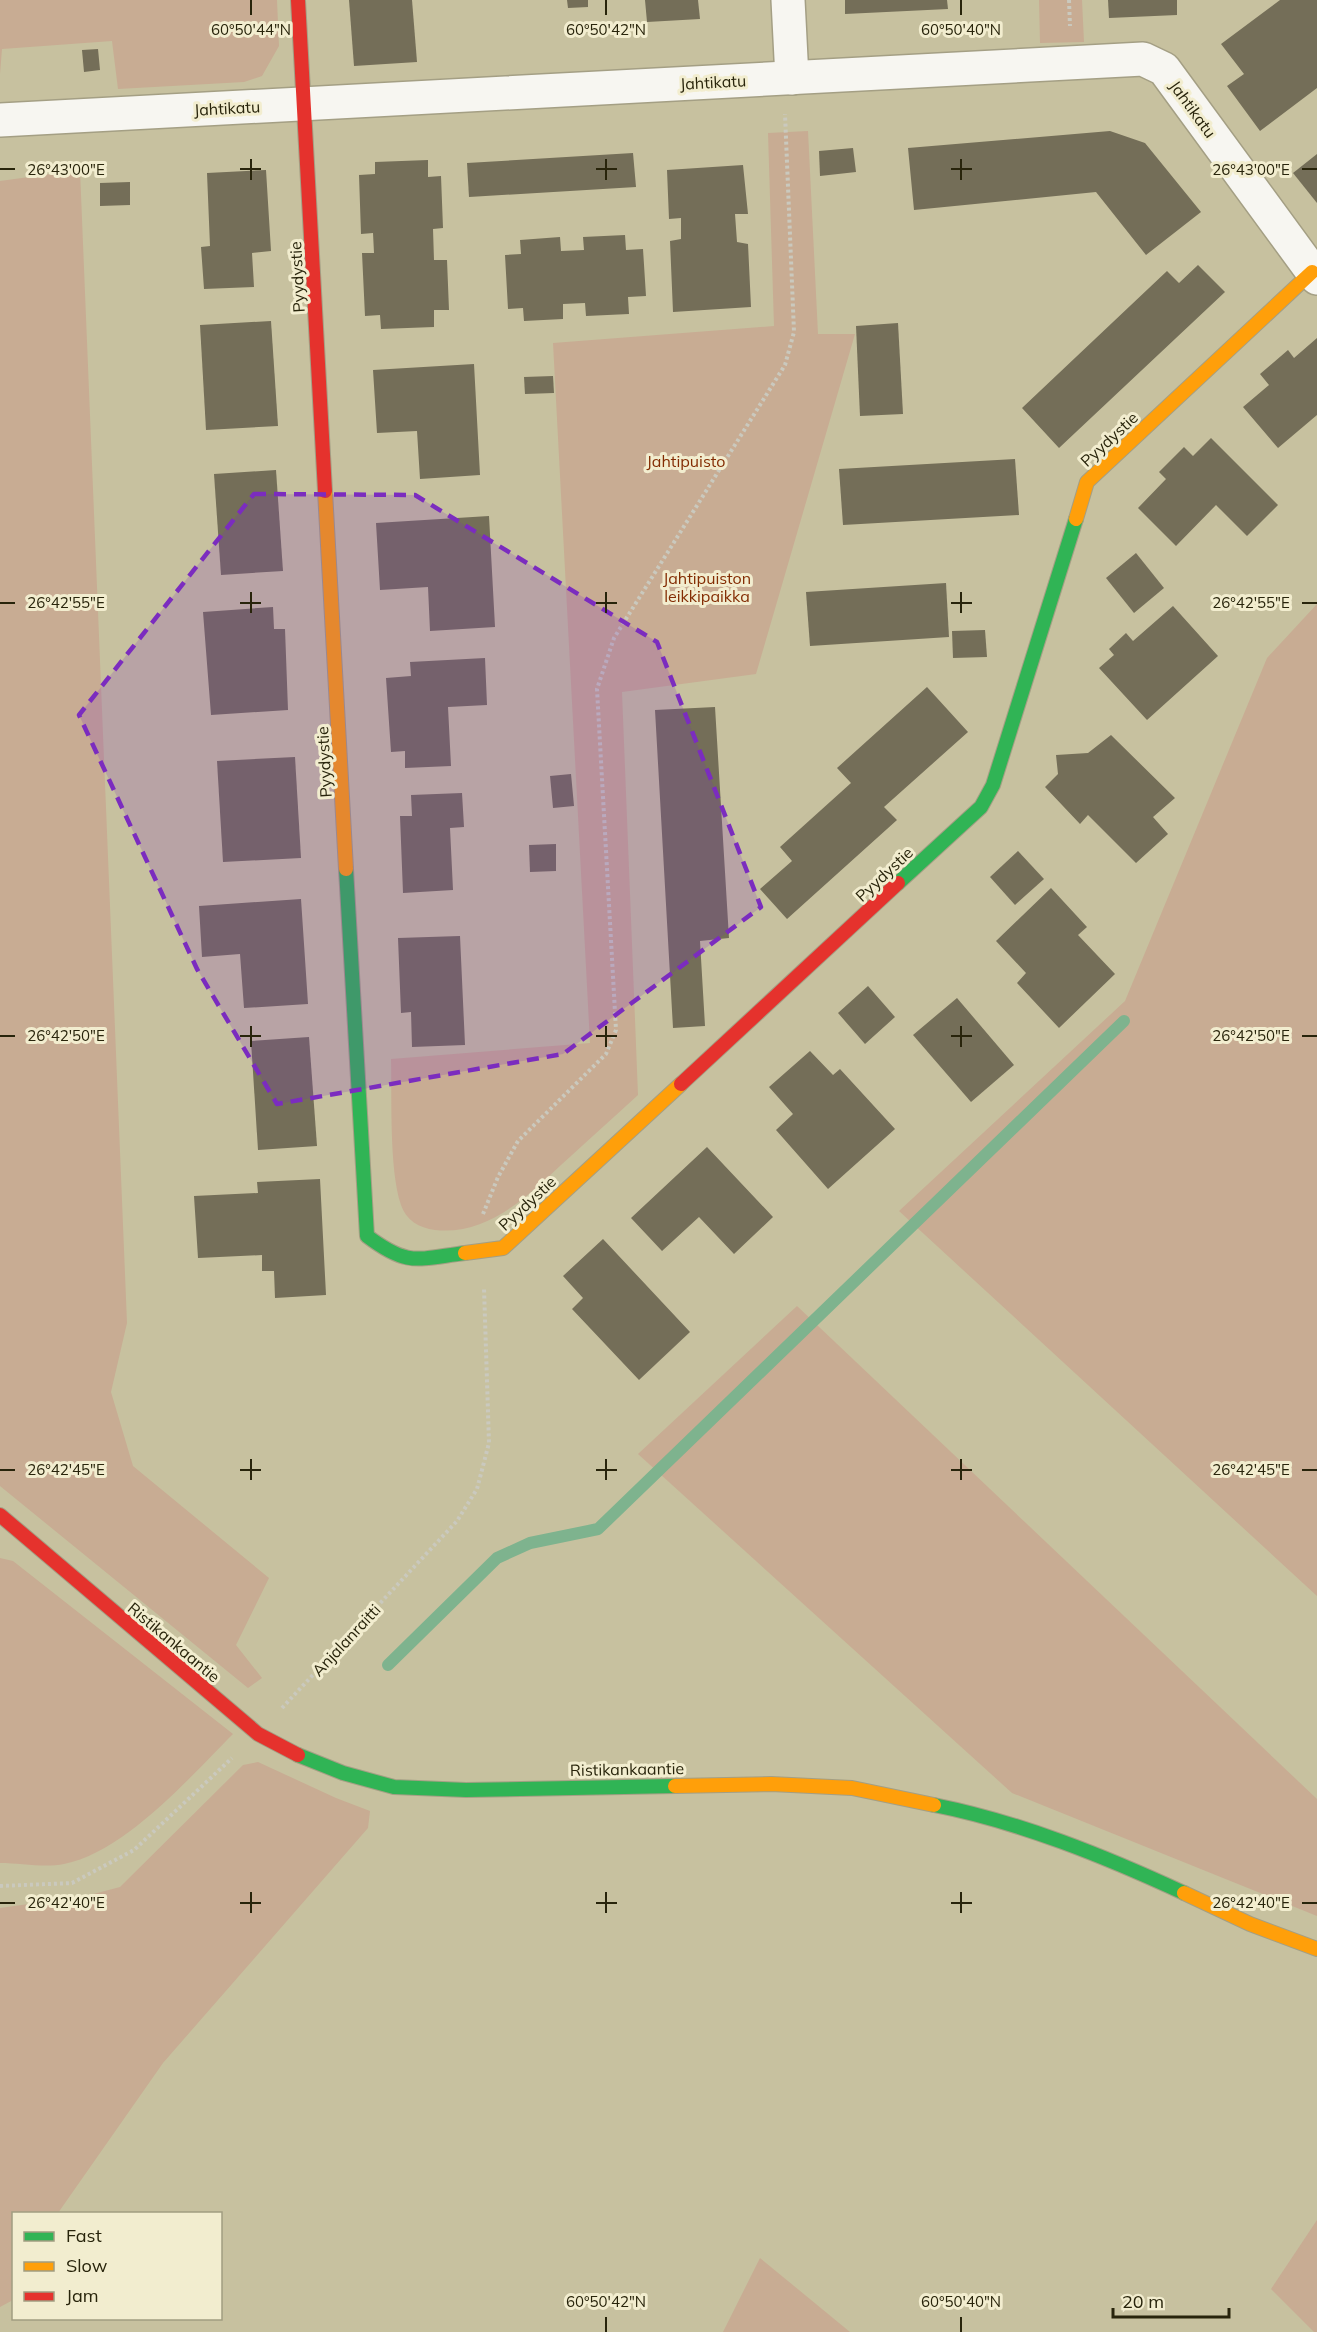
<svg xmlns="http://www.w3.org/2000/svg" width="1317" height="2332" font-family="Mulish,sans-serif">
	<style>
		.green { fill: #c8ac93 }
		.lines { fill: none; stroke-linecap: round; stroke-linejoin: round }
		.stream { stroke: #7eb38e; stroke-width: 12 }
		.building { fill: #746e58 }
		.street-casing { stroke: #a49f84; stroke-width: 36 }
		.fast-casing { stroke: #a49f84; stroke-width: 16 }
		.slow-casing { stroke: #a49f84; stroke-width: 16 }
		.jam-casing { stroke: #a49f84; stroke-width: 16 }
		.path { stroke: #cac9be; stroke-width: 4; stroke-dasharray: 3 3; stroke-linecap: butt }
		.street { stroke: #f7f6f1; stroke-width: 33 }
		.fast { stroke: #30b455; stroke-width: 14 }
		.slow { stroke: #ff9f0a; stroke-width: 14 }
		.jam { stroke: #e5322d; stroke-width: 14 }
		.marked { fill: #7b2cbf; fill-opacity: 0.2; stroke: #7b2cbf; stroke-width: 4.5; stroke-dasharray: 12 8; stroke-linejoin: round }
		.ticks { fill: none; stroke: #28240b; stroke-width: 2 }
		.labels { text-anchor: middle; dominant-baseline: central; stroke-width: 6; stroke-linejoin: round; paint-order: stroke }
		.street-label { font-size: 16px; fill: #28240b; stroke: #f2edcf }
		.park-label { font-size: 16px; fill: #832c03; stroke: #f2edcf }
		.ticks-label { font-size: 15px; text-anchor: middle; fill: #28240b; stroke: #f2edcf; stroke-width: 6; stroke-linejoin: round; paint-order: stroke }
	</style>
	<rect width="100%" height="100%" fill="#c7c19f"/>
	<g class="green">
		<path d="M 0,0 L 277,0 L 279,46 L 262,76 L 244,82 L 118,89 L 112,41 L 2,49 L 0,74 Z"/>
		<path d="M 1039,0 L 1082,0 L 1084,42 L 1040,43 Z"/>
		<path d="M 808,131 L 818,334 L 855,334 L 756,674 L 622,692 L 638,1095 C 616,1115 593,1136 571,1156 C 532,1191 492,1236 435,1230 C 419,1228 406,1220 401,1205 C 389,1170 392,1098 391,1059 L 590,1043 L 553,343 L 774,326 L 768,133 Z"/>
		<path d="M 80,170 L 127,1323 L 111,1392 L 133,1466 L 269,1578 L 236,1645 L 262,1678 L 248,1688 L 0,1486 L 0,181 Z"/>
		<path d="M 1317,604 L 1317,1596 L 899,1211 L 1125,1001 L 1267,658 Z"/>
		<path d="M 797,1306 L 1317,1799 L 1317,1916 L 1012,1793 L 638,1454 Z"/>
		<path d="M 0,1558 L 13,1561 L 233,1734 C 190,1777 125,1852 64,1864 C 45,1868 20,1863 0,1863 Z"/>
		<path d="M 258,1762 L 336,1798 L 370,1811 L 368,1828 L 163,2063 L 58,2213 L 14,2214 L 13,2300 L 0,2307 L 0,1908 L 86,1896 L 120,1887 L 243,1765 Z"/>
		<path d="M 1317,2220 L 1317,2332 L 1314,2332 L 1271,2289 Z"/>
		<path d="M 760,2258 L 850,2332 L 723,2332 Z"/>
	</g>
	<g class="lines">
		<path class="stream" d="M 388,1665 L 497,1558 L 530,1543 L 598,1529 L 1124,1021"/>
	</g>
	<g class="building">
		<path d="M 349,0 L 412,0 L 417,62 L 354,66 Z"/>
		<path d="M 567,0 L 588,0 L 588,7 L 568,8 Z"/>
		<path d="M 645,0 L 698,0 L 700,19 L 647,22 Z"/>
		<path d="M 845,0 L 947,0 L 948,9 L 845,14 Z"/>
		<path d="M 1108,0 L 1177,0 L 1177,15 L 1109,18 Z"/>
		<path d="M 1280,0 L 1317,0 L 1317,88 L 1260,131 L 1227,86 L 1244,74 L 1221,44 Z"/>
		<path d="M 98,49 L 100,70 L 84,72 L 82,50 Z"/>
		<path d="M 1110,131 L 1145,143 L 1201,212 L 1146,255 L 1096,192 L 914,210 L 908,148 Z"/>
		<path d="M 853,148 L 856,172 L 820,176 L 819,151 Z"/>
		<path d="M 633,153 L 636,187 L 469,197 L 467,163 Z"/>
		<path d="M 1317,154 L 1317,203 L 1293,173 Z"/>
		<path d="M 428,160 L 428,177 L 441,176 L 443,228 L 433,229 L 434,260 L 447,260 L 449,310 L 434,310 L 434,327 L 381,329 L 380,315 L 365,316 L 362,253 L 374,253 L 373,233 L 361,234 L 359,175 L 375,174 L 375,162 Z"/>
		<path d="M 743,165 L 748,214 L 735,214 L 737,242 L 748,244 L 751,307 L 673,312 L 670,241 L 681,239 L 681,218 L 669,219 L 667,170 Z"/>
		<path d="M 266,170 L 271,251 L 252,253 L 254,287 L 204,289 L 201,247 L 210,246 L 207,173 Z"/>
		<path d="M 130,182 L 130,205 L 100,206 L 100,183 Z"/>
		<path d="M 625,235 L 626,250 L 643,249 L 646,296 L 628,297 L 629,314 L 586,316 L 585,303 L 563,304 L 563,319 L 524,321 L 523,308 L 508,309 L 505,255 L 521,254 L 520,240 L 560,237 L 561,251 L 584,250 L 583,237 Z"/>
		<path d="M 1198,265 L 1225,292 L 1059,448 L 1022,408 L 1167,271 L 1179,283 Z"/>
		<path d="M 271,321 L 278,426 L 206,430 L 200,325 Z"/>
		<path d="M 898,323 L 903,414 L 860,416 L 856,326 Z"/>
		<path d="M 1317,338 L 1317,415 L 1278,448 L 1243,407 L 1269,385 L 1260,374 L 1288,350 L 1294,358 Z"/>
		<path d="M 474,364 L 480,475 L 420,479 L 417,431 L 377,433 L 373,370 Z"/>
		<path d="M 553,376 L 554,393 L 525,394 L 524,377 Z"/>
		<path d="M 1211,438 L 1278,505 L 1247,536 L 1216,505 L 1176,546 L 1138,508 L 1166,479 L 1159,472 L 1184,447 L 1193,456 Z"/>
		<path d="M 1015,459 L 1019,515 L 843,525 L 839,469 Z"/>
		<path d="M 276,470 L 283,571 L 221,575 L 214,474 Z"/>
		<path d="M 489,516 L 495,627 L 430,631 L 428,587 L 380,590 L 376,523 Z"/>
		<path d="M 1136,553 L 1164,588 L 1134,613 L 1106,578 Z"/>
		<path d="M 946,583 L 949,637 L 810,646 L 806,592 Z"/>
		<path d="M 1173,606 L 1218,656 L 1147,720 L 1099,668 L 1114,655 L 1109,649 L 1126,633 L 1133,641 Z"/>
		<path d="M 273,607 L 274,629 L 285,629 L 288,710 L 211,715 L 203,612 Z"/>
		<path d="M 985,630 L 987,657 L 953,658 L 952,631 Z"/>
		<path d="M 485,658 L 487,705 L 448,707 L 451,766 L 405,768 L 405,751 L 391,752 L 386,678 L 411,676 L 410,662 Z"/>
		<path d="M 927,687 L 968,732 L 884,807 L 897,820 L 787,919 L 760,889 L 792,861 L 780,847 L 851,783 L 837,768 Z"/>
		<path d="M 715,707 L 729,938 L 700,941 L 705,1026 L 673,1028 L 655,710 Z"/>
		<path d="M 1111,735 L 1175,798 L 1153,817 L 1168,834 L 1136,863 L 1088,815 L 1080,824 L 1045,787 L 1058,774 L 1056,755 L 1088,753 Z"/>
		<path d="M 295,757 L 301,858 L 223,862 L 217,761 Z"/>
		<path d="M 571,774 L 574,806 L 553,808 L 550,776 Z"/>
		<path d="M 462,793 L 464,827 L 450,828 L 453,890 L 403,893 L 400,816 L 412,816 L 411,795 Z"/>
		<path d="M 556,844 L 556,871 L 530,872 L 529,845 Z"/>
		<path d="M 1018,851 L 1044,879 L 1015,905 L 990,877 Z"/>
		<path d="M 1051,888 L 1087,927 L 1078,935 L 1115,974 L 1059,1028 L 1017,983 L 1026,973 L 996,941 Z"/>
		<path d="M 301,899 L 308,1004 L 244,1008 L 240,954 L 202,957 L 199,906 Z"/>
		<path d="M 460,936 L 465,1045 L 412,1047 L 411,1012 L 401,1013 L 398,938 Z"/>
		<path d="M 868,986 L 895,1017 L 865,1044 L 838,1013 Z"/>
		<path d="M 957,998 L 1014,1065 L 971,1102 L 913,1035 Z"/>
		<path d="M 309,1037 L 317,1146 L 258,1150 L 251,1041 Z"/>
		<path d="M 810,1051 L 833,1075 L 840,1069 L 895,1129 L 828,1189 L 776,1130 L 793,1114 L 769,1087 Z"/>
		<path d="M 707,1147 L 773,1217 L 734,1254 L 699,1217 L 662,1251 L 631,1218 Z"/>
		<path d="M 320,1179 L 326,1295 L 275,1298 L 274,1271 L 262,1271 L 262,1255 L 198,1258 L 194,1196 L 258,1193 L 257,1182 Z"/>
		<path d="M 603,1239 L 690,1332 L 639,1380 L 572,1309 L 583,1298 L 563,1276 Z"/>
	</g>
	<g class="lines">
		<g class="street-casing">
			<g id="street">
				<path d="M 788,0 L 792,78"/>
				<path d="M 0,120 L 1143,59 L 1164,69 L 1317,278"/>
			</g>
		</g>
		<g class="fast-casing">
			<g id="fast">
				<path d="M 346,869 L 367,1236 C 408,1267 417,1259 465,1253"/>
				<path d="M 898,883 L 981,807 L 993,785 L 1076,519"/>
				<path d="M 298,1755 L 343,1773 L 394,1787 L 466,1790 L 675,1786"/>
				<path d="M 934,1805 C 1020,1822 1104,1856 1184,1893"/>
			</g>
		</g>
		<g class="slow-casing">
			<g id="slow">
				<path d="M 325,491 L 346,869"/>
				<path d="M 1076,519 L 1087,482 L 1312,272"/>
				<path d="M 465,1253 L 503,1248 L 681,1084"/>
				<path d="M 675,1786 L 771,1784 L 852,1788 L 934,1805"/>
				<path d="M 1184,1893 L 1250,1924 L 1317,1949"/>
			</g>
		</g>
		<g class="jam-casing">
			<g id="jam">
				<path d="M 298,0 L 325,491"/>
				<path d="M 681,1084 L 898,883"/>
				<path d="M 0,1515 L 258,1734 L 298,1755"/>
			</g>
		</g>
		<g class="path">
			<path d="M 1069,0 L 1070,26"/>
			<path d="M 483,1214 L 498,1177 L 518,1141 L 606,1054 L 616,1030 L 597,689 L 614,638 L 785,365 L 794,332 L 785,114"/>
			<path d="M 282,1708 L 457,1521 L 477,1489 L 489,1443 L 484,1288"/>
			<path d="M 0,1886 L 72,1883 L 134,1850 L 232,1758"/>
		</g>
		<use href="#street" class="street"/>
		<use href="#fast" class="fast"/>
		<use href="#slow" class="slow"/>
		<use href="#jam" class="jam"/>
	</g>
	<path class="marked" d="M 254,494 L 415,495 L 657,642 L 761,907 L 563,1054 L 277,1104 L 197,969 L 79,715 Z"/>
	<path class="ticks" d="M 251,0 L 251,15M 606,0 L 606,15M 961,0 L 961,15M 251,159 L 251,180M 606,159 L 606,180M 961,159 L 961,180M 0,169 L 15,169M 240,169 L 261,169M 596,169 L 617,169M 951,169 L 972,169M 1302,169 L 1317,169M 251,592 L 251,613M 606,592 L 606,613M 961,592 L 961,613M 0,603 L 15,603M 240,603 L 261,603M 596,603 L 617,603M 951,603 L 972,603M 1302,603 L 1317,603M 251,1026 L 251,1047M 606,1026 L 606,1047M 961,1026 L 961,1047M 0,1036 L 15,1036M 240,1036 L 261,1036M 596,1036 L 617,1036M 951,1036 L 972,1036M 1302,1036 L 1317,1036M 251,1459 L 251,1480M 606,1459 L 606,1480M 961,1459 L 961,1480M 0,1470 L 15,1470M 240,1470 L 261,1470M 596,1470 L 617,1470M 951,1470 L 972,1470M 1302,1470 L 1317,1470M 251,1892 L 251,1913M 606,1892 L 606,1913M 961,1892 L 961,1913M 0,1903 L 15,1903M 240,1903 L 261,1903M 596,1903 L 617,1903M 951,1903 L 972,1903M 1302,1903 L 1317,1903M 606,2317 L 606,2332M 961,2317 L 961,2332"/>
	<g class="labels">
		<g class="street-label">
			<text transform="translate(713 82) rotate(-3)">Jahtikatu</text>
			<text transform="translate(227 108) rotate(-3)">Jahtikatu</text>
			<text transform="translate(1193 109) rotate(54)">Jahtikatu</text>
			<text transform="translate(297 277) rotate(-93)">Pyydystie</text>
			<text transform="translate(1109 439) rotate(-43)">Pyydystie</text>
			<text transform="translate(324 762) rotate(-93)">Pyydystie</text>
			<text transform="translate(884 874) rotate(-43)">Pyydystie</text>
			<text transform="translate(527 1203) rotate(-43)">Pyydystie</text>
			<text transform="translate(346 1640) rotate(-47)">Anjalanraitti</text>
			<text transform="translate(174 1642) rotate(40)">Ristikankaantie</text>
			<text transform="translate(627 1769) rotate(-1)">Ristikankaantie</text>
		</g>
		<g class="park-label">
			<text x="686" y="461">Jahtipuisto</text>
			<text x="707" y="578">Jahtipuiston<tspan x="707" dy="18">leikkipaikka</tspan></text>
		</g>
	</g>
	<g class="ticks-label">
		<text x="251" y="35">60°50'44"N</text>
		<text x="606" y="35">60°50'42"N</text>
		<text x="961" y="35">60°50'40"N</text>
		<text x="1251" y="175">26°43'00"E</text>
		<text x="66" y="175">26°43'00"E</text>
		<text x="1251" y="608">26°42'55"E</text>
		<text x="66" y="608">26°42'55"E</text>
		<text x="1251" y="1041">26°42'50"E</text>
		<text x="66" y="1041">26°42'50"E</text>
		<text x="1251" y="1475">26°42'45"E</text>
		<text x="66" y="1475">26°42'45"E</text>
		<text x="66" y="1908">26°42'40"E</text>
		<text x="1251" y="1908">26°42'40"E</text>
		<text x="606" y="2307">60°50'42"N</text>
		<text x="961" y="2307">60°50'40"N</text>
	</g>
	<rect x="12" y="2212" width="210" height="108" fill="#f2edcf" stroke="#a19d81" stroke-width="1.5"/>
	<rect x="24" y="2232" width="30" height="9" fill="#30b455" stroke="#a19d81" stroke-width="1.5"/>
	<text x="66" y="2242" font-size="18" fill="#28240b">Fast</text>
	<rect x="24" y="2262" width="30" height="9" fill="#ff9f0a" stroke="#a19d81" stroke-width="1.5"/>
	<text x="66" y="2272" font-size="18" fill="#28240b">Slow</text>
	<rect x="24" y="2292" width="30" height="9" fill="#e5322d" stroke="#a19d81" stroke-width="1.5"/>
	<text x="66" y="2302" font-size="18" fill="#28240b">Jam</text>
	<path d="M1113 2308v9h116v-9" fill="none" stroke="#28240b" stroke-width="3"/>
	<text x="1122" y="2308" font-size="18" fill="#28240b" stroke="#f2edcf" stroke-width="4.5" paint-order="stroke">20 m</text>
</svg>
